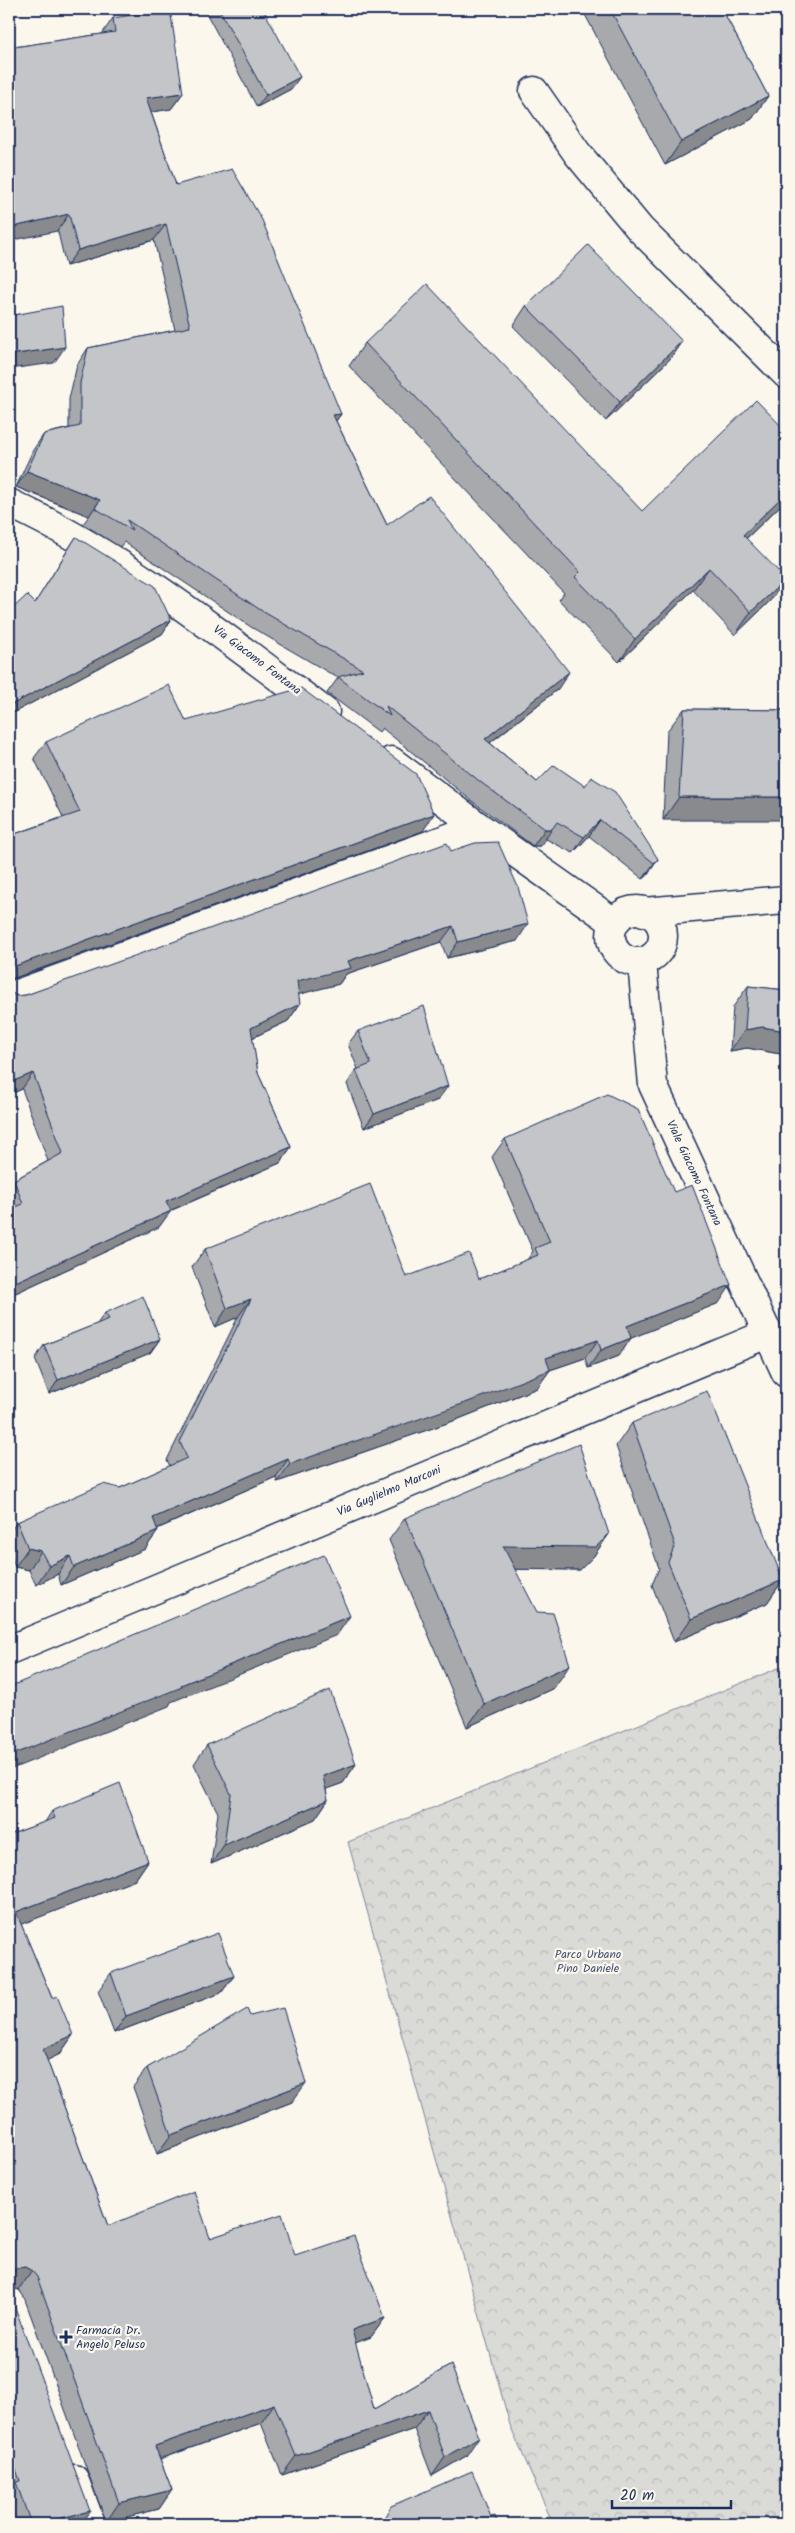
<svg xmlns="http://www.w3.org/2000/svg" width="795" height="2533" font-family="Kalam,sans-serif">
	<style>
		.park { fill: url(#park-crowns); stroke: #7a849a }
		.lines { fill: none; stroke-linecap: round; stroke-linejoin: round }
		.minor-casing { stroke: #1b2f5e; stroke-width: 31 }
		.minor { stroke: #fbf7ec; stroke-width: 28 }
		.wall { fill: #a8a9ad; stroke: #1b2f5e }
		.shaded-wall { fill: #888a8d; stroke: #1b2f5e }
		.building { fill: #c3c5c9; stroke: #1b2f5e }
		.poi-dot { fill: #1b2f5e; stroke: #fbf7ec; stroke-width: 2 }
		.labels { text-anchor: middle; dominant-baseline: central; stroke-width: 4.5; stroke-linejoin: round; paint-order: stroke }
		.street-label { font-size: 12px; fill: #1b2f5e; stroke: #fbf7ec }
		.park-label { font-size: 12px; fill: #415176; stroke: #fbf7ec }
		.poi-label { font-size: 12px; fill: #1b2f5e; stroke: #fbf7ec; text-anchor: start }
	</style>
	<defs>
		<pattern id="park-crowns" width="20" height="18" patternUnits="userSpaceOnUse" patternTransform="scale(1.25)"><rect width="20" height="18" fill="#dadad7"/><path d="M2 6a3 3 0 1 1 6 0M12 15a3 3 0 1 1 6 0" fill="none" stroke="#babbbb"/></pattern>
	</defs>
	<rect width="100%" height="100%" fill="#fbf7ec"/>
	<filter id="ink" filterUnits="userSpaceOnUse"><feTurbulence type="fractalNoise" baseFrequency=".02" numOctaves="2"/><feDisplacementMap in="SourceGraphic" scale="10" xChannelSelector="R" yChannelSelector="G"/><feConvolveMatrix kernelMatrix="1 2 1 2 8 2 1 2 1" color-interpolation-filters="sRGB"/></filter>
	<g filter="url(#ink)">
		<path class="park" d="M 786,1665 L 786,2524 L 553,2524 L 510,2425 L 348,1842 Z"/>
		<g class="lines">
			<g class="minor-casing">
				<g id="minor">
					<path d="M 534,91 L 577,153 L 640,229 L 786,374"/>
					<path d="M 9,503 C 125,557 223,636 325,712"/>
					<path d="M 391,761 L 479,827 L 615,923"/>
					<circle cx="637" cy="936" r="26"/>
					<path d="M 644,912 L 786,900"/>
					<path d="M 642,962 L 653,1085 L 786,1373"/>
					<path d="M 9,997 L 479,827"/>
					<path d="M 9,1650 L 769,1333"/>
					<path d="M 74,2479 L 91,2524"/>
				</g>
			</g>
			<use href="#minor" class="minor"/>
		</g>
		<g class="wall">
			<path d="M 204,9 L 263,9 L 291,89 L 257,107 Z"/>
			<path d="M 582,9 L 722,9 L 768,96 L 752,119 L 665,165 Z"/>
			<path d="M 113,18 L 183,93 L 171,109 L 151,112 L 176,185 L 341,414 L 336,421 L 387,525 L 558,689 L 490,743 L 537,782 L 554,765 L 658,859 L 647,876 L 643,879 L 589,836 L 573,853 L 546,839 L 541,846 L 533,846 L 472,801 L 382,728 L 379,732 L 327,693 L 338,678 L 251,627 L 124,542 L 120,547 L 83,524 L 89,516 L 16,487 L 33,450 L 44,434 L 69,428 L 69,399 L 77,365 L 88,348 L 175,330 L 154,240 L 66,266 L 14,47 L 102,34 Z"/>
			<path d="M 526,306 L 682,341 L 669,360 L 606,421 L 513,326 Z"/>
			<path d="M 365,343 L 642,511 L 786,431 L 786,500 L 746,539 L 770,601 L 735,635 L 693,590 L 619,662 L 559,600 L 564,593 L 349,366 Z"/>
			<path d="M 76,537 L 171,620 L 162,634 L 9,715 L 9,612 L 35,603 L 67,551 Z"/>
			<path d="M 684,709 L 786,710 L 663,820 L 667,731 Z"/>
			<path d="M 186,721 L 423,831 L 9,980 L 9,836 L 63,817 L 34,758 L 46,742 Z"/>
			<path d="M 451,851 L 517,941 L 447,958 L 441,942 L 346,974 L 339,984 L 298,994 L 300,1004 L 288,1021 L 252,1038 L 258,1073 L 291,1147 L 280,1163 L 170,1211 L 159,1227 L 9,1296 L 9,1187 L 14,1180 L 48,1161 L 22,1089 L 9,1095 L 9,990 L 10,992 L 17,996 L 26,995 Z"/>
			<path d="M 748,986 L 786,990 L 786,1055 L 747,1048 L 730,1051 L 733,1007 Z"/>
			<path d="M 358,1031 L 438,1100 L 364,1128 L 347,1084 L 356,1070 L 358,1069 L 348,1044 Z"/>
			<path d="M 505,1139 L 719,1303 L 631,1338 L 619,1356 L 588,1368 L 585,1358 L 550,1370 L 537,1388 L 456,1420 L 277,1482 L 276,1477 L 157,1529 L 158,1531 L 145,1549 L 61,1585 L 58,1574 L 36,1585 L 29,1570 L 15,1567 L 9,1551 L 9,1533 L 17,1522 L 120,1488 L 170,1466 L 167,1460 L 238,1317 L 215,1327 L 192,1267 L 205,1249 L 406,1277 L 479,1279 L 527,1260 L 533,1251 L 492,1157 Z"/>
			<path d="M 105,1313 L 160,1339 L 150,1353 L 49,1394 L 35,1359 L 44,1345 L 97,1324 Z"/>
			<path d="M 632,1423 L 783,1580 L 767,1603 L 674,1642 L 652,1585 L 659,1568 L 616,1446 Z"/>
			<path d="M 405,1518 L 609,1534 L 593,1557 L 580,1570 L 515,1569 L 554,1688 L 467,1727 L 389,1540 Z"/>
			<path d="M 207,1745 L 356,1764 L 343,1783 L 326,1789 L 328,1800 L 315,1819 L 211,1864 L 218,1813 L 194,1764 Z"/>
			<path d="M 52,1811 L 148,1861 L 135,1880 L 21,1924 L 52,1998 L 73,2035 L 60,2054 L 47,2060 L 108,2226 L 210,2238 L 295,2256 L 385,2318 L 371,2337 L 355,2343 L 374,2409 L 451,2365 L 466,2456 L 432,2476 L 414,2429 L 282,2475 L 261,2423 L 160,2459 L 172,2490 L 159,2509 L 106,2522 L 24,2297 L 19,2290 L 11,2287 L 9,2287 L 9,1835 L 45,1822 Z"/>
			<path d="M 111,1973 L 234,1976 L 221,1993 L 114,2033 L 98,1991 Z"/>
			<path d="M 250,2016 L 292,2102 L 157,2154 L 133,2087 L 147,2068 Z"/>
			<path d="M 9,2291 L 80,2524 L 11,2524 L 9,2519 Z"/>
		</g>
		<g class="shaded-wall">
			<path d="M 300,77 L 291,89 L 257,107 L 266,95 Z"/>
			<path d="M 183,93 L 171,109 L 134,115 L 146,98 Z"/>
			<path d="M 768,96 L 752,119 L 665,165 L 681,142 Z"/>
			<path d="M 69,214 L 57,231 L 9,241 L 9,228 Z"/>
			<path d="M 166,224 L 154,240 L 66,266 L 78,250 Z"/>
			<path d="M 682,341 L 669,360 L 606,421 L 620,402 Z"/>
			<path d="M 65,347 L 54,363 L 9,369 L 9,355 Z"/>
			<path d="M 341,414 L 329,430 L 333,415 Z"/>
			<path d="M 27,471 L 100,500 L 89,516 L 16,487 Z"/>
			<path d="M 786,493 L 786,500 L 727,557 L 743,535 Z"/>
			<path d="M 709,568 L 693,590 L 619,662 L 635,639 Z"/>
			<path d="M 786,579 L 770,601 L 735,635 L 751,612 Z"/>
			<path d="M 171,620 L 162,634 L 9,715 L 9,706 Z"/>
			<path d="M 569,672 L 558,689 L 474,755 L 485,739 Z"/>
			<path d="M 679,797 L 786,797 L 786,820 L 663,820 Z"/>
			<path d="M 434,814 L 423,831 L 9,980 L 9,971 L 15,966 Z"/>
			<path d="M 600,820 L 589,836 L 573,853 L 584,837 Z"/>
			<path d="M 545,829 L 552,829 L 541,846 L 533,846 Z"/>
			<path d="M 658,859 L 647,876 L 643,879 L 654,863 Z"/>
			<path d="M 528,924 L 517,941 L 447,958 L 458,942 Z"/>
			<path d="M 453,926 L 441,942 L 346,974 L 339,984 L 285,998 L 297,981 L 348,961 Z"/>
			<path d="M 300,1004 L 288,1021 L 239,1044 L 251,1028 Z"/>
			<path d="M 762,1027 L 786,1031 L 786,1055 L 747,1048 L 730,1051 L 745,1030 Z"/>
			<path d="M 33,1073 L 22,1089 L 9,1095 L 9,1083 Z"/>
			<path d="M 448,1086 L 438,1100 L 364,1128 L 374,1114 Z"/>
			<path d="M 291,1147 L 280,1163 L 155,1217 L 166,1201 Z"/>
			<path d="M 171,1211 L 159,1227 L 9,1296 L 9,1285 Z"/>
			<path d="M 731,1285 L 719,1303 L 614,1345 L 627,1326 Z"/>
			<path d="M 251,1299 L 238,1317 L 215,1327 L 227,1308 Z"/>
			<path d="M 631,1338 L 619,1356 L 588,1368 L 601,1350 Z"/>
			<path d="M 160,1339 L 150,1353 L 49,1394 L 58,1380 Z"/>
			<path d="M 598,1340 L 585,1358 L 550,1370 L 537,1388 L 456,1420 L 277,1482 L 290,1464 L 546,1358 Z"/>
			<path d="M 288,1459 L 276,1477 L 140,1536 L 153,1518 Z"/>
			<path d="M 158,1531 L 145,1549 L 61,1585 L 74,1567 Z"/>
			<path d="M 609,1534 L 593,1557 L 580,1570 L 487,1569 L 503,1546 Z"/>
			<path d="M 28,1548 L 41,1551 L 29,1570 L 15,1567 Z"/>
			<path d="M 70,1556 L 58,1574 L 36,1585 L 49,1566 Z"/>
			<path d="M 783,1580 L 767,1603 L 674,1642 L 691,1619 Z"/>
			<path d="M 350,1616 L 337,1635 L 171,1702 L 169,1706 L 9,1770 L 9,1756 L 181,1685 Z"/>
			<path d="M 570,1665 L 554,1688 L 467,1727 L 484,1704 Z"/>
			<path d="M 356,1764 L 343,1783 L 310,1795 L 323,1776 Z"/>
			<path d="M 328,1800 L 315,1819 L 211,1864 L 224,1845 Z"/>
			<path d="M 148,1861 L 135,1880 L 9,1929 L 16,1912 Z"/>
			<path d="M 234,1976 L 221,1993 L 114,2033 L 126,2016 Z"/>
			<path d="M 73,2035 L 60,2054 L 30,2069 L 43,2049 Z"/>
			<path d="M 306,2083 L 292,2102 L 157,2154 L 171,2135 Z"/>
			<path d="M 25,2267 L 32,2271 L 19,2290 L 11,2287 L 9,2287 L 9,2275 L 10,2273 L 17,2268 Z"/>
			<path d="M 385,2318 L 371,2337 L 338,2349 L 352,2330 Z"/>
			<path d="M 274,2404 L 261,2423 L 142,2465 L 155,2446 Z"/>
			<path d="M 428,2410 L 414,2429 L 282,2475 L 296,2456 Z"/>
			<path d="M 479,2437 L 466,2456 L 432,2476 L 445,2457 Z"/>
			<path d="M 172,2490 L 159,2509 L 106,2522 L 119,2503 Z"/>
			<path d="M 90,2511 L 80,2524 L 36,2524 Z"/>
		</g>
		<g class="building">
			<path d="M 170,9 L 183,93 L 146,98 L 176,185 L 232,169 L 262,220 L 341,414 L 333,415 L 387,525 L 429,496 L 569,672 L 485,739 L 537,782 L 554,765 L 585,786 L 591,777 L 615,792 L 658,859 L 654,863 L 600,820 L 584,837 L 557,822 L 552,829 L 545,829 L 483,784 L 386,706 L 390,716 L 338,677 L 363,670 L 262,611 L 127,520 L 132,530 L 95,508 L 100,500 L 27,471 L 44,434 L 80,426 L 80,383 L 88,348 L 190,327 L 166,224 L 78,250 L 69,214 L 9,228 L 9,39 L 13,38 L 14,47 L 115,32 L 113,18 Z"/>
			<path d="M 219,9 L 263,9 L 300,77 L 266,95 Z"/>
			<path d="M 610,9 L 722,9 L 768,96 L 681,142 Z"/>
			<path d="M 588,245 L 682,341 L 620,402 L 526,306 Z"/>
			<path d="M 427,284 L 642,511 L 756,400 L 786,431 L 786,493 L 743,535 L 786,579 L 751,612 L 709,568 L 635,639 L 575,577 L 580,572 L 365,343 Z"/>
			<path d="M 9,287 L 14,315 L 62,306 L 65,347 L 9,355 Z"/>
			<path d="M 76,537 L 155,586 L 171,620 L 9,706 L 9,612 L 27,595 L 35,603 Z"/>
			<path d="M 169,685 L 186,721 L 301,688 L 416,774 L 434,814 L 15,966 L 9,971 L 9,836 L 80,812 L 46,742 Z"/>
			<path d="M 684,709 L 786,710 L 786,797 L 679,797 Z"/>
			<path d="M 498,842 L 518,887 L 528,924 L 458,942 L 453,926 L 348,961 L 351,968 L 297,981 L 300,1004 L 251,1028 L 258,1073 L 291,1147 L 166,1201 L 171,1211 L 9,1285 L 9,1210 L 23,1204 L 14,1180 L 63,1153 L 33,1073 L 9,1083 L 9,990 L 10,992 L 17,996 L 26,995 L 447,843 L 451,851 L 475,843 Z"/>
			<path d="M 748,986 L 786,990 L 786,1031 L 762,1027 L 745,1030 Z"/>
			<path d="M 424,1006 L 448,1086 L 374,1114 L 356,1070 L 371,1064 L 358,1031 Z"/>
			<path d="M 607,1094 L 638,1109 L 674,1192 L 692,1185 L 731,1285 L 627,1326 L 631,1338 L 601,1350 L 598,1340 L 546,1358 L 550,1370 L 468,1402 L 290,1464 L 288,1459 L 153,1518 L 158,1531 L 74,1567 L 70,1556 L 49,1566 L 41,1551 L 28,1548 L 17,1522 L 103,1484 L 120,1488 L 187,1458 L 180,1442 L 251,1299 L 227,1308 L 205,1249 L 370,1184 L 406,1277 L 469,1253 L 479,1279 L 538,1255 L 535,1248 L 550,1242 L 505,1139 Z"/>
			<path d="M 143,1296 L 160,1339 L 58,1380 L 44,1345 L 109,1319 L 105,1313 Z"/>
			<path d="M 707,1391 L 783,1580 L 691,1619 L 668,1562 L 675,1545 L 632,1423 Z"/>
			<path d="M 579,1444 L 609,1534 L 596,1547 L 503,1546 L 537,1612 L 553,1613 L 570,1665 L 484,1704 L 405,1518 Z"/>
			<path d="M 324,1555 L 350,1616 L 181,1685 L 182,1687 L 9,1756 L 9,1687 Z"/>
			<path d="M 330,1690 L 356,1764 L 323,1776 L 328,1800 L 224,1845 L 231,1794 L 207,1745 Z"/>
			<path d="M 120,1783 L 148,1861 L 16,1912 L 52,1998 L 57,1996 L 73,2035 L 43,2049 L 108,2226 L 194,2191 L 210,2238 L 282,2214 L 295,2256 L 354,2236 L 385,2318 L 352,2330 L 374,2409 L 451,2365 L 479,2437 L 445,2457 L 428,2410 L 296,2456 L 274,2404 L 155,2446 L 172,2490 L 119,2503 L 37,2277 L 32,2271 L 25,2267 L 17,2268 L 10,2273 L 9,2277 L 9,1835 L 55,1818 L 52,1811 Z"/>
			<path d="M 218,1933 L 234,1976 L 126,2016 L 111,1973 Z"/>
			<path d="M 283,2008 L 306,2083 L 171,2135 L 147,2068 L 247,2009 L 250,2016 Z"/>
			<path d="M 9,2291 L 90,2511 L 36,2524 L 31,2524 L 16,2482 L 20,2481 L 9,2448 Z"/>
			<path d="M 472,2471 L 491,2517 L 495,2516 L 498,2524 L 379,2524 L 381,2523 L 391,2506 Z"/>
		</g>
	</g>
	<path class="poi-dot" d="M63.5 2329.5h5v5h5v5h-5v5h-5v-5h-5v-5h5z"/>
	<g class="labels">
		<g class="street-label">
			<text transform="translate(257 660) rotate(37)">Via Giacomo Fontana</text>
			<text transform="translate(694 1173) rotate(65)">Viale Giacomo Fontana</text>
			<text transform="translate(389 1491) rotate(-23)">Via Guglielmo Marconi</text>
		</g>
		<g class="park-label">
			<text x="588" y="1954">Parco Urbano<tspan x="588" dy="14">Pino Daniele</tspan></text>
		</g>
		<g class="poi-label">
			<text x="76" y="2330">Farmacia Dr.<tspan x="76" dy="14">Angelo Peluso</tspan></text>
		</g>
	</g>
	<rect width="795" height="2533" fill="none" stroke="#fbf7ec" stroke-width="30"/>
	<rect x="15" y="15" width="765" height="2503" fill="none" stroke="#1b2f5e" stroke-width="2" filter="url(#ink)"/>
	<path d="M612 2500v8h119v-8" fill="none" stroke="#1b2f5e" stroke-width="2.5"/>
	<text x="620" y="2500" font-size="15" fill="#1b2f5e" stroke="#fbf7ec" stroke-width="4" paint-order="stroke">20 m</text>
</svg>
